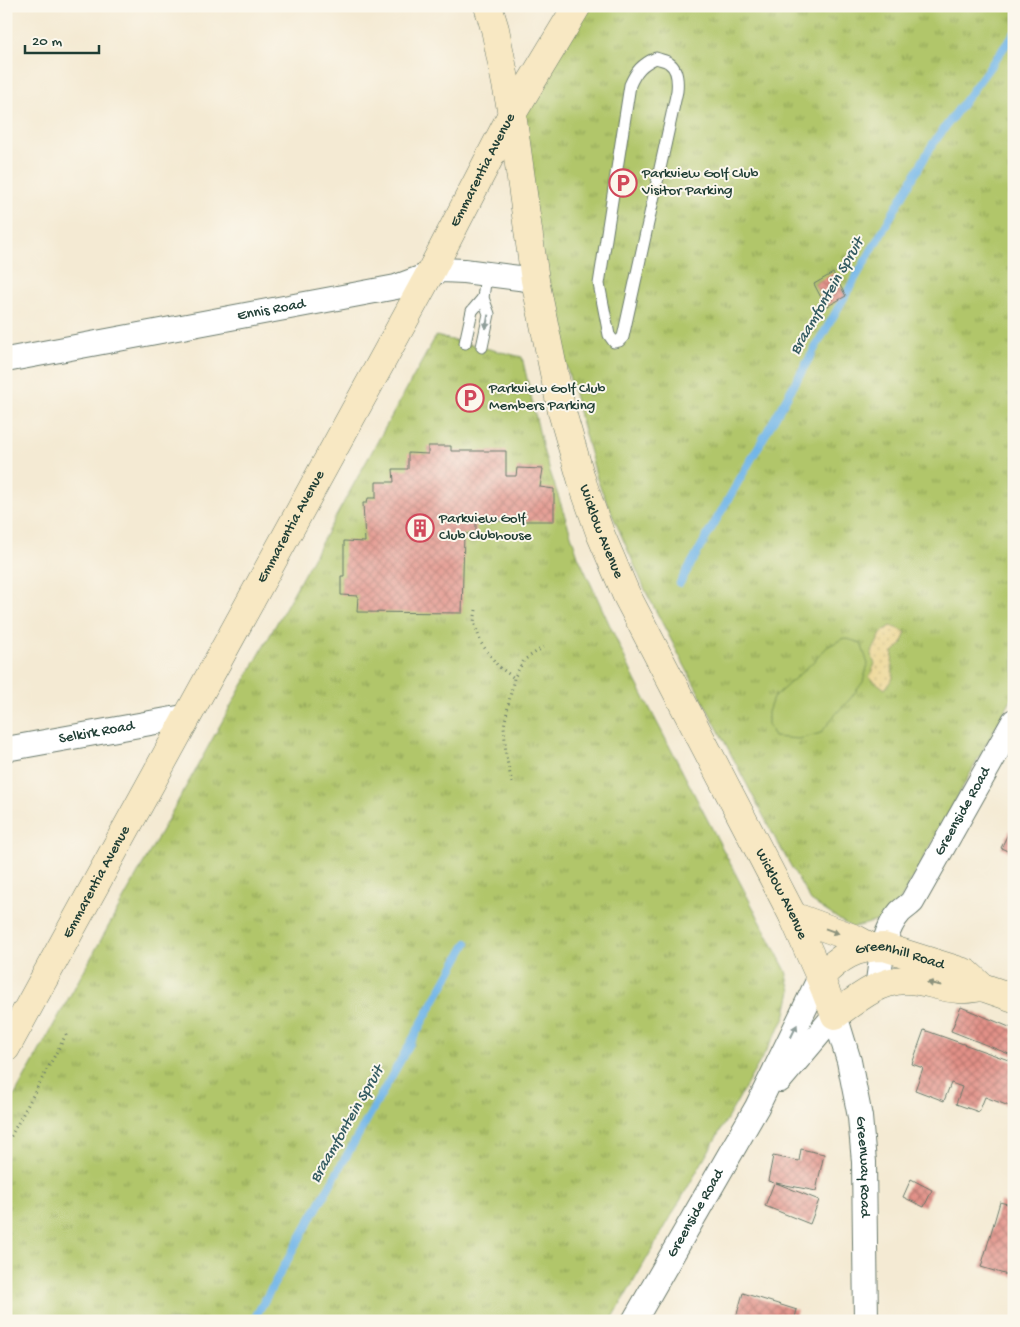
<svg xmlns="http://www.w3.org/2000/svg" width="1020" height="1327" font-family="'Gochi Hand',sans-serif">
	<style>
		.grass { fill: url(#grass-tufts); stroke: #68824f }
		.sand { fill: url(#sand-dots); stroke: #868c69 }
		.pitch { fill: #b1c66a; stroke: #68824f }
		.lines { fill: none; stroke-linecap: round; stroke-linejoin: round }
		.stream { stroke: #72b6e8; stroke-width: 8 }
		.building { fill: url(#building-cross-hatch) }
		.lane-casing { stroke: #6a7a6c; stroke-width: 13 }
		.street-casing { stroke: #6a7a6c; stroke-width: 26 }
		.secondary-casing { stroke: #6a7a6c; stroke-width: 29 }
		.path { stroke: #6a7a6c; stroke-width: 3; stroke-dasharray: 1 4; stroke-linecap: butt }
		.lane { stroke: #fff; stroke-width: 11 }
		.street { stroke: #fff; stroke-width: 24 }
		.secondary { stroke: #f8e8c3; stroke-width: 28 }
		.oneway { fill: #8f9e9a }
		.oneway2 { fill: #8c927c }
		.labels { text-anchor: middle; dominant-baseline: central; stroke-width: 4; stroke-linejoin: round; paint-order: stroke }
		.street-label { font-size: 15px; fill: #1f3d34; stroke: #fbf7ec }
		.poi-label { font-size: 15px; fill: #1f3d34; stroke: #fbf7ec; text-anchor: start }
		.water-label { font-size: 16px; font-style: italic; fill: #345b61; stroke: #fbf7ec }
	</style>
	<defs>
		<pattern id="grass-tufts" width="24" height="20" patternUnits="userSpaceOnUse" patternTransform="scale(1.25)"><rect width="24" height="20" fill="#b1c66a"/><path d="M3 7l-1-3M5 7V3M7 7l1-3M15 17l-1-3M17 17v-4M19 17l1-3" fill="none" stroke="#8fa258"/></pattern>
		<pattern id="sand-dots" width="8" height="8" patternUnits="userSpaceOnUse" patternTransform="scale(1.25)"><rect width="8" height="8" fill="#eeda9e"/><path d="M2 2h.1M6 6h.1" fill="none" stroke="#ccbc89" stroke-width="1.8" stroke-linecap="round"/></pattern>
		<pattern id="building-cross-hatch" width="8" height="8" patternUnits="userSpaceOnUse" patternTransform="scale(1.25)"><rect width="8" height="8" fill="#e29087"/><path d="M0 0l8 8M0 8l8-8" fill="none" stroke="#b7776f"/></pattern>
	</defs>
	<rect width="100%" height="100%" fill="#fbf7ec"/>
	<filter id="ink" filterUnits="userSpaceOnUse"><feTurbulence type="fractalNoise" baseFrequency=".02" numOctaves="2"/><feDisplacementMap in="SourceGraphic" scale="10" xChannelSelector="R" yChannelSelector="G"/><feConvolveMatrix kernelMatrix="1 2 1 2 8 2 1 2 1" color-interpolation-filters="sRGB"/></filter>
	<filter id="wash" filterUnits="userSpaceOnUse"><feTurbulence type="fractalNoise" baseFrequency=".0096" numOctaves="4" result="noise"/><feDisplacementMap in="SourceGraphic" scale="20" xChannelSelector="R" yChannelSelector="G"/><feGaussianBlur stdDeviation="1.12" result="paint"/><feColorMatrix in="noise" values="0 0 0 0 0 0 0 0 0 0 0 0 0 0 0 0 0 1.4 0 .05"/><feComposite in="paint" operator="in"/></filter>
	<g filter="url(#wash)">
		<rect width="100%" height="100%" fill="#f4ead3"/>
		<g class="grass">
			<path d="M 573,6 L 1014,6 L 1014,694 L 891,917 L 852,928 L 811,901 L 776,840 L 647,594 L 598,482 L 547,295 L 512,114 Z"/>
			<path d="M 436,336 L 522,357 L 544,453 L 578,556 L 635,680 L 786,971 L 791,991 L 785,1018 L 611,1321 L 6,1321 L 6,1111 Z"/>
		</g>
		<path class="sand" d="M 891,626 L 906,632 L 901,645 L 893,652 L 892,664 L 893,678 L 885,689 L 869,677 L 875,664 L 871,654 L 882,632 Z"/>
		<path class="pitch" d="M 844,638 L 861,643 L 868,664 L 863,682 L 850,699 L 834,716 L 821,733 L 799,739 L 774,737 L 768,724 L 768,712 L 773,698 L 812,663 L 827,647 Z"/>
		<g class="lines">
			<g class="stream">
				<path d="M 680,583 L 932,145 L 1014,34"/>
				<path d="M 253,1321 L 467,943"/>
			</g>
		</g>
		<g id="blocks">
			<g class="building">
				<path d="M 833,273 L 846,296 L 826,307 L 814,284 Z"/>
				<path d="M 428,446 L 451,446 L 451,451 L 506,451 L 506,476 L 516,476 L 517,468 L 543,469 L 540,487 L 554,489 L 554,521 L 476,521 L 476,534 L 464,534 L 462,613 L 357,612 L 358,596 L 341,595 L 341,576 L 344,576 L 344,541 L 365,542 L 363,503 L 367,503 L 368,498 L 376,498 L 376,482 L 394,482 L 393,469 L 408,469 L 408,453 L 428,454 Z"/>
				<path d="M 1014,822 L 1014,854 L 1001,848 Z"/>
				<path d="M 961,1007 L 1014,1029 L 1012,1037 L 1014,1038 L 1014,1056 L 951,1031 Z"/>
				<path d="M 924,1030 L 1014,1062 L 1014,1092 L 1009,1106 L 985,1097 L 979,1112 L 956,1104 L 962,1087 L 951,1083 L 944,1101 L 915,1090 L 923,1068 L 912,1064 Z"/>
				<path d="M 801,1149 L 824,1154 L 816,1191 L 776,1183 L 819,1200 L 810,1224 L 765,1206 L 774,1183 L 768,1181 L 773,1156 L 799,1161 Z"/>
				<path d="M 911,1179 L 932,1190 L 924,1207 L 903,1197 Z"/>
				<path d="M 1000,1202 L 1014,1206 L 1014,1277 L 981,1267 Z"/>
				<path d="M 743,1293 L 797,1310 L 794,1321 L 735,1321 Z"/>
			</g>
		</g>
	</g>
	<g filter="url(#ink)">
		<use href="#blocks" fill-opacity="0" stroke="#6a7a6c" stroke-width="1"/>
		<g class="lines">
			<g class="lane-casing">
				<g id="lane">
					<path d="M 656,58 C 660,60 666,60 669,63 C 678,69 678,81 677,91 L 623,337 L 619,341 L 614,342 L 609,335 L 599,284 L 630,85 C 636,71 642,64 656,58 Z"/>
					<path d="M 465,343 L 472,311 L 483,298"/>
					<path d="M 482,347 L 489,314 L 483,298 L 486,275"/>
				</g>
			</g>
			<g class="street-casing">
				<g id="street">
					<path id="s1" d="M 6,360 L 396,287 L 442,270 L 464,271 L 535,280"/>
					<path id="s2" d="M 6,749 L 189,716"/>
					<path id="s3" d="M 877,988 C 881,963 882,932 900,912 C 903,909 908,906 912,902 L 1014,721"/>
					<path id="s4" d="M 835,1015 L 849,1061 L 860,1117 L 864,1162 L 866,1321"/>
					<path d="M 780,1080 L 835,1015"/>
					<path id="s5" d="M 634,1321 L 757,1107 L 820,977"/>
				</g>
			</g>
			<g class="secondary-casing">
				<g id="secondary">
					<path id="s6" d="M 488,6 L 495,29 L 512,114 L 535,280 L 562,412 L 583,485 L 600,533 L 626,594 L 793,916 L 820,977 L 835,1015 C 856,1000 878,981 904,980 C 923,979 940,988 958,989 C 966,990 974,988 982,987"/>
					<path d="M 793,916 L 856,939 L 871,947"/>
					<path id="s7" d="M 820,977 C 840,957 854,947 884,947 L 967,973 L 982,987 L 1014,998"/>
					<path id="s8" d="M 6,1048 L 429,275 L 512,114 L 577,6"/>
				</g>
			</g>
			<g class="path">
				<path d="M 476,610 L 474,622 L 481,643 L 498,666 L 514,678"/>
				<path d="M 512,783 L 506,756 L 504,726 L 514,678 L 524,660 L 545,646"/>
				<path d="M 6,1145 L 67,1033"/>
			</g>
			<use href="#lane" class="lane"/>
			<use href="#street" class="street"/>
			<use href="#secondary" class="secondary"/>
		</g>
		<defs><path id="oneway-solid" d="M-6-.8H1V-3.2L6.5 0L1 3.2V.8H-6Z" transform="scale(1.25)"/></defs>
		<g class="oneway">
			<use href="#oneway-solid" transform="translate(487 322) rotate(100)"/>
			<use href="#oneway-solid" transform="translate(794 1031) rotate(-64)"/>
		</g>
		<g class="oneway2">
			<use href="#oneway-solid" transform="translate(832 931) rotate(20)"/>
			<use href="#oneway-solid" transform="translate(934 984) rotate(-168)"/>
		</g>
	</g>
	<defs>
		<g id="parking-ring" transform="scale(1.4375)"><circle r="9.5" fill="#fbf7ec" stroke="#d1495b" stroke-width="1.5"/><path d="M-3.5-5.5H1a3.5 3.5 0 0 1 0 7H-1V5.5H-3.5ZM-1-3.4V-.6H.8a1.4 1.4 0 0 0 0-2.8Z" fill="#d1495b"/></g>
		<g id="building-ring" transform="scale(1.4375)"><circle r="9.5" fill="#fbf7ec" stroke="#d1495b" stroke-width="1.5"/><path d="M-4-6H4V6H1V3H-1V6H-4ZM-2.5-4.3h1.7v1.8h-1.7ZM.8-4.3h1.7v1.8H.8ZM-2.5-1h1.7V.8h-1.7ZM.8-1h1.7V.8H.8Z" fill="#d1495b"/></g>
	</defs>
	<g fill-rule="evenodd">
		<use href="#parking-ring" x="623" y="183"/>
		<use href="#parking-ring" x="470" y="398"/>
		<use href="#building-ring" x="420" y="528"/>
	</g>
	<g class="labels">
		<g class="street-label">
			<text stroke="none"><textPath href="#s8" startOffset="999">Emmarentia Avenue</textPath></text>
			<text stroke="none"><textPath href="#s1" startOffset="270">Ennis Road</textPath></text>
			<text stroke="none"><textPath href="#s8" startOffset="594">Emmarentia Avenue</textPath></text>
			<text stroke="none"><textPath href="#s6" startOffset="539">Wicklow Avenue</textPath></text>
			<text stroke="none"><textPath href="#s2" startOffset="92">Selkirk Road</textPath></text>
			<text stroke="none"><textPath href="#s3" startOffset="200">Greenside Road</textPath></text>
			<text stroke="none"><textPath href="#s8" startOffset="189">Emmarentia Avenue</textPath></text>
			<text stroke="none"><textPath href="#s6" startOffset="944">Wicklow Avenue</textPath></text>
			<text stroke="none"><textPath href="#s7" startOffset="90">Greenhill Road</textPath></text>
			<text stroke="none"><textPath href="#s4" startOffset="155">Greenway Road</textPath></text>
			<text stroke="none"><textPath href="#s5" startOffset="124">Greenside Road</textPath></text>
		</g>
		<g class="poi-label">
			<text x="642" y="174">Parkview Golf Club<tspan x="642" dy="17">Visitor Parking</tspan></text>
			<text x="489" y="389">Parkview Golf Club<tspan x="489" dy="17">Members Parking</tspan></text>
			<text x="439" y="519">Parkview Golf<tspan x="439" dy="17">Club Clubhouse</tspan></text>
		</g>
		<g class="water-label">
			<text transform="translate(828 297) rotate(-60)">Braamfontein Spruit</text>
			<text transform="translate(348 1125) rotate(-60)">Braamfontein Spruit</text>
		</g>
	</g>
	<rect width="1020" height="1327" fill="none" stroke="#fbf7ec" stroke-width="25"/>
	<path d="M25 45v8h74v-8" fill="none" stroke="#1f3d34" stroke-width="2.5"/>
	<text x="32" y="45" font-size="15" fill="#1f3d34" stroke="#fbf7ec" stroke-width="4" paint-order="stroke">20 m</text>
</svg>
